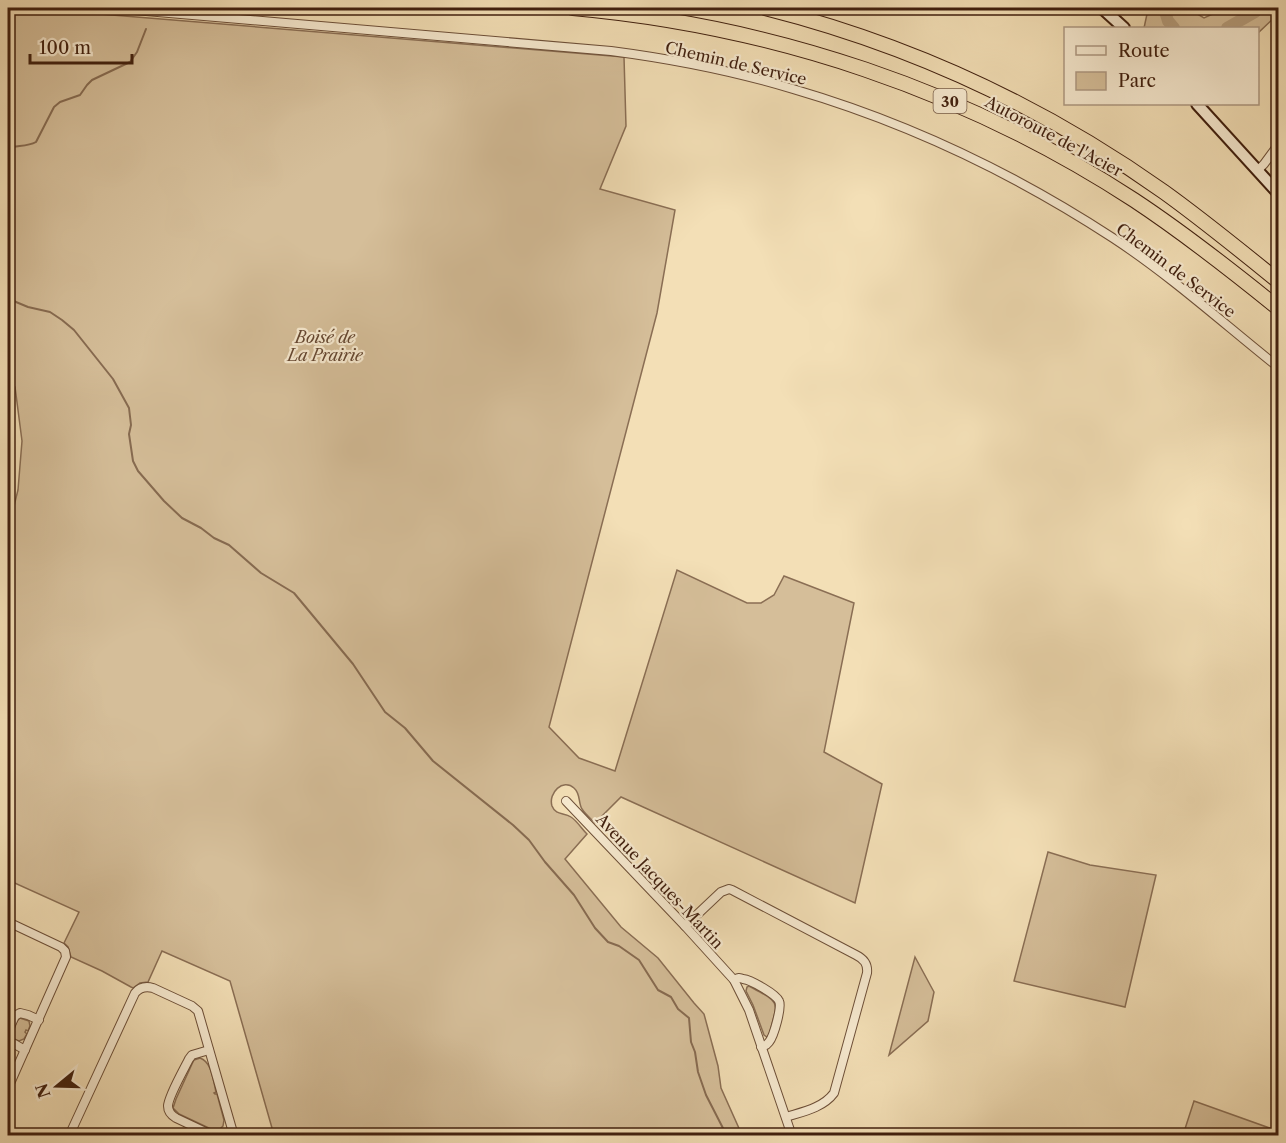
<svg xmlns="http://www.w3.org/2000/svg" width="1286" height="1143" font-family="'Libre Caslon Text',serif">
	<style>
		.green { fill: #d5be99; stroke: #8a6e54; stroke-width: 1.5 }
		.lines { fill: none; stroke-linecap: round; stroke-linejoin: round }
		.stream { stroke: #876b51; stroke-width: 2 }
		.river { stroke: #b69e7d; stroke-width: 12 }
		.minor-casing { stroke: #6d4f38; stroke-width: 10 }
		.secondary-casing { stroke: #401f0e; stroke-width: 14 }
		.motorway-casing { stroke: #401f0e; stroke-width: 16 }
		.minor { stroke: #f7ead0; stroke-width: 8 }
		.secondary { stroke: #f7ead0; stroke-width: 10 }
		.motorway { stroke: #f3dfb6; stroke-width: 14 }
		.labels { text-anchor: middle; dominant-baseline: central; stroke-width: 4.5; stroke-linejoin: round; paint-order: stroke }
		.shield { fill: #f7ead0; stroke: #775c48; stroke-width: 1.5 }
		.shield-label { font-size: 15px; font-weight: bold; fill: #401f0e }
		.street-label { font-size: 16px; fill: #401f0e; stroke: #f7ead0 }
		.park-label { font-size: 16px; font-style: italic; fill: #654731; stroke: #f7ead0 }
	</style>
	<rect width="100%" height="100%" fill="#f3dfb6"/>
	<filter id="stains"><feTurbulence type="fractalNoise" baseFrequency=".00333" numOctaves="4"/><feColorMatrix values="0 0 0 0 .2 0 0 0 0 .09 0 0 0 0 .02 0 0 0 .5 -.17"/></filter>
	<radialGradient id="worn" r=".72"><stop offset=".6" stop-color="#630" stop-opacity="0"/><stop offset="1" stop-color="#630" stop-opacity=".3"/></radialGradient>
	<g class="green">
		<path d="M 8,8 L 26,8 L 624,57 L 626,126 L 600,189 L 675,210 L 657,313 L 549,727 L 579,758 L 615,771 L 677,570 L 747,603 L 761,603 L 774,595 L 784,576 L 854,603 L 824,752 L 882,784 L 855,903 L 621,797 L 595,823 C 591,819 585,814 582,809 C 578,803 581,794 574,788 C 563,778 548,793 552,806 C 556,816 564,812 571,817 C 577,821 582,829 587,834 L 565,859 L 621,927 L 658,958 L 694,1003 L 704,1014 L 718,1066 L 721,1088 L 742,1135 L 274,1135 L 230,981 L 162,951 L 148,982 L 140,983 L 133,988 L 131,987 L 102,971 L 71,957 L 68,947 L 64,943 L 79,912 L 8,880 L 8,530 L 18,490 L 22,441 L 15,387 L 8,387 Z"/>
		<path d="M 1146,8 L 1187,8 L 1204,18 L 1226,8 L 1278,8 L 1278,14 L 1258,33 L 1258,28 L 1144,28 L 1147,14 Z"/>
		<path d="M 1048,852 L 1090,865 L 1156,875 L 1125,1007 L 1014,981 Z"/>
		<path d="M 915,957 L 934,992 L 928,1021 L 889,1055 Z"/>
		<path d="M 749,986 C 782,1004 778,1000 769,1035 L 767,1037 L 764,1035 L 753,1005 L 746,991 L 747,987 Z"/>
		<path d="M 20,1018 L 29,1021 L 30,1026 L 28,1031 L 26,1030 L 25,1032 L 27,1034 L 24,1039 L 19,1041 L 14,1039 L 12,1035 L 17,1021 Z"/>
		<path d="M 200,1058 C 212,1062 213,1080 216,1092 L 214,1093 L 215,1094 L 217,1094 L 224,1120 L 223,1126 L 220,1129 L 213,1130 L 179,1114 L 173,1108 L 176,1099 L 192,1064 L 194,1060 Z"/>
		<path d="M 1194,1101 L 1278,1131 L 1278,1135 L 1183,1135 Z"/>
	</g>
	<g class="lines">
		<g class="stream">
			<path d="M 8,148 C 17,145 27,147 36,142 L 54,107 L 60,102 L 80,95 L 87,85 L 92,80 L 130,62 L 137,52 L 146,29"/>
			<path d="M 8,296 L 16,302 L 28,307 L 50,312 L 62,320 L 74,330 L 113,379 L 129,408 L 131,425 L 129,434 L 133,461 L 138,471 L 164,501 L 182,518 L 201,528 L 214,538 L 229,545 L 261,573 L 294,593 L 353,664 L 385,712 L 405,728 L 433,761 L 513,825 L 529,840 L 545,862 L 574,895 L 595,928 L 608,942 L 619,946 L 639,960 L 658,990 L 671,997 L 678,1009 L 689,1018 L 691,1042 L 695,1052 L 698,1072 L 706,1095 L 727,1136"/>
		</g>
		<g class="river">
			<path d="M 1164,8 L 1168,21 L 1174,28"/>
			<path d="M 1227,28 L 1255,12 L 1257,8"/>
		</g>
		<g class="minor-casing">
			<g id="minor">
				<path d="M 111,8 L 611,51 C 672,59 734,71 793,89 C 906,122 1015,174 1113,238 C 1171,276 1224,324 1278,367"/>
				<path d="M 1258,170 L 1264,164 L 1278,145"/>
				<path d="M 566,801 L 685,926 L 734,980 L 749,1010 L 792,1136"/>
				<path d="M 8,922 L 61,947 L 65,951 L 66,957 L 8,1088"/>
				<path d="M 685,926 L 721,892 L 729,889 L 732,890 L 856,955 C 864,959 868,964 867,973 L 834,1093 C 823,1108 802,1112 786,1117"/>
				<path d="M 734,980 C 738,978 739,977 743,979 C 751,980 776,994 779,1001 C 782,1007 774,1036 769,1042 C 766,1046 766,1045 761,1047"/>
				<path d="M 8,1031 L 15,1016 L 20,1013 L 28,1015 L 39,1020"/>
				<path d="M 8,1038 L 11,1042 L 25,1050"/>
				<path d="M 209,1050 L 192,1055 L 189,1059 C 184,1069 168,1097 168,1106 C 168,1112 171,1115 176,1118 L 212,1135 L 220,1135 L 233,1131"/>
				<path d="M 69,1136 L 135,993 C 140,987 146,986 153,988 L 192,1006 L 198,1011 L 234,1136"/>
			</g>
		</g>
		<g class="secondary-casing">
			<g id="secondary">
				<path d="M 1102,8 L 1124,28"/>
				<path d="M 1197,104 L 1278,193"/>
			</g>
		</g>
		<g class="motorway-casing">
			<g id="motorway">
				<path d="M 573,8 C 773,26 965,90 1134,200 C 1184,233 1231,270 1278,308"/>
				<path d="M 765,8 C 908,44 1044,107 1164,192 C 1203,220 1241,251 1278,281"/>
			</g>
		</g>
		<use href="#minor" class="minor"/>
		<use href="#secondary" class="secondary"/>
		<use href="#motorway" class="motorway"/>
	</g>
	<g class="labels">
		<rect class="shield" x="933.5" y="89" width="33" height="24" rx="4.5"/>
		<g class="shield-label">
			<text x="950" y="101">30</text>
		</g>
		<g class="street-label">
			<text transform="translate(736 63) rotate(13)">Chemin de Service</text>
			<text transform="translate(1054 136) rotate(28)">Autoroute de l'Acier</text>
			<text transform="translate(1176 270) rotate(37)">Chemin de Service</text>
			<text transform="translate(660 881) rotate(47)">Avenue Jacques-Martin</text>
		</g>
		<g class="park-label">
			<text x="325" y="337">Boisé de<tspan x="325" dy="18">La Prairie</tspan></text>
		</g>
	</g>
	<rect width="1286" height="1143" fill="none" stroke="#f3dfb6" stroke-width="30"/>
	<rect x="9" y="9" width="1268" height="1125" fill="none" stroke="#401f0e" stroke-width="3"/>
	<rect x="15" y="15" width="1256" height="1113" fill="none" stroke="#401f0e" stroke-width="1.5"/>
	<rect x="1064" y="27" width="195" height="78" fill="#f7ead0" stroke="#ae9982" stroke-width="1.5"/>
	<rect x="1076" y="46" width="30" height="9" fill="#f7ead0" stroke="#ae9982" stroke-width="1.5"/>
	<text x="1118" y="57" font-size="18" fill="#401f0e">Route</text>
	<rect x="1076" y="72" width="30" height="18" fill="#d5be99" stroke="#ae9982" stroke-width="1.5"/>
	<text x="1118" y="87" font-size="18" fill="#401f0e">Parc</text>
	<g transform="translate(57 1086) rotate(251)" stroke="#f7ead0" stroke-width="4.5" paint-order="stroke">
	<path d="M0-4.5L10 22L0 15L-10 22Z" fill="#401f0e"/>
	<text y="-9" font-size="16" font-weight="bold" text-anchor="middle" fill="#401f0e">N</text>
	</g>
	<path d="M30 54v9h102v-9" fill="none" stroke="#401f0e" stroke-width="3"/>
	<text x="39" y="54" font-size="18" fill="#401f0e" stroke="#f7ead0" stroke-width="4.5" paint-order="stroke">100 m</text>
	<rect width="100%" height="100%" filter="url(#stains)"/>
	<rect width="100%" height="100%" fill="url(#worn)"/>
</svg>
